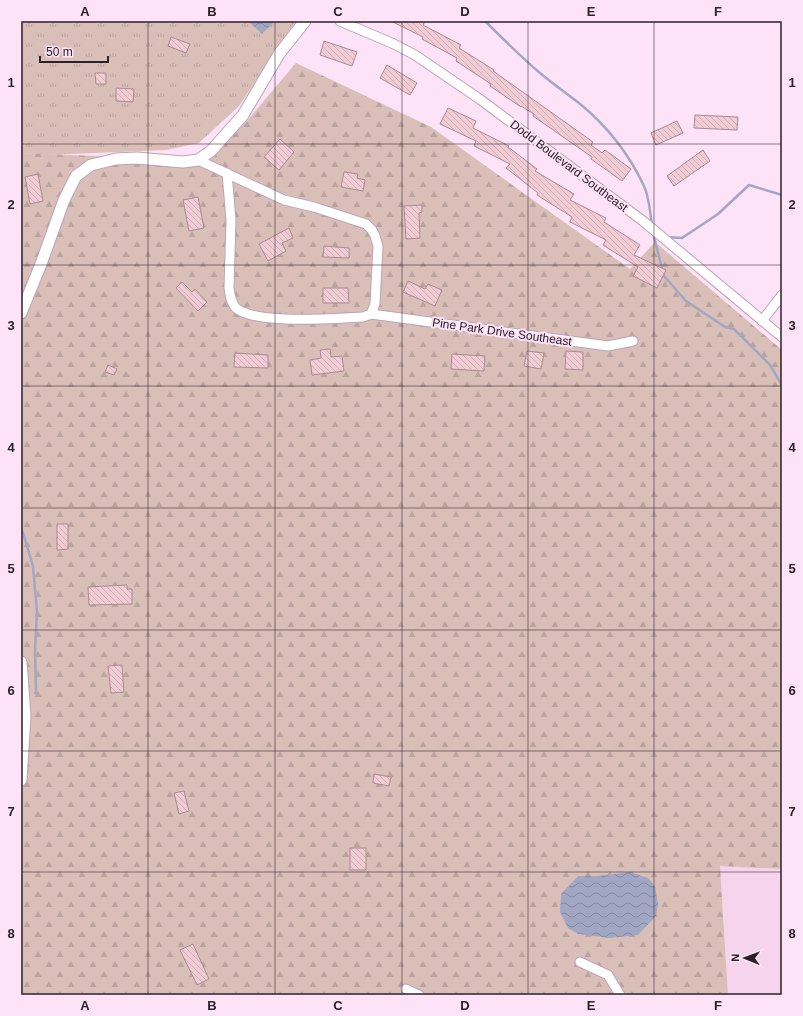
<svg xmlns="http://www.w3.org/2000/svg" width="803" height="1016" font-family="Helvetica,sans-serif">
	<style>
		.built { fill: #f6d4ee }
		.grass { fill: url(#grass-tufts) }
		.forest { fill: url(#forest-firs) }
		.water { fill: url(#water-waves) }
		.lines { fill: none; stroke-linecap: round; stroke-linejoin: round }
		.stream { stroke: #a2a7c4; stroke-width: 2.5 }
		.building { fill: url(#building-back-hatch); stroke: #aa8a91 }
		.minor-casing { stroke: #bda3b6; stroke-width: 11 }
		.tertiary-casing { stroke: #bda3b6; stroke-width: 13 }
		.minor { stroke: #fff; stroke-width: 9 }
		.tertiary { stroke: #fff; stroke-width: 11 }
		.grid { fill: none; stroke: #2b2129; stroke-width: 1; stroke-opacity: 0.55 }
		.labels { text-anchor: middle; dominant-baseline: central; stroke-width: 4; stroke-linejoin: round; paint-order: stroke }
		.street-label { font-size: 12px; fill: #2b2129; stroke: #fee2f7 }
		.neatline { fill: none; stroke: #2b2129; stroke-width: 1.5 }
		.grid-label { font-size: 13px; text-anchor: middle; font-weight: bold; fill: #2b2129 }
	</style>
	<defs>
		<pattern id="grass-tufts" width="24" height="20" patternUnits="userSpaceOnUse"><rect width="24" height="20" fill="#dabfb9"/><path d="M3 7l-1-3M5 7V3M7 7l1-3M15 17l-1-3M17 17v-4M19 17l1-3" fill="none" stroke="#bba49f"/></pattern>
		<pattern id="forest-firs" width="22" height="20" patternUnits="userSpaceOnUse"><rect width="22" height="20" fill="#dabfb9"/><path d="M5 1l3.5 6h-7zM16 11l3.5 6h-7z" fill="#bba49f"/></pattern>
		<pattern id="water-waves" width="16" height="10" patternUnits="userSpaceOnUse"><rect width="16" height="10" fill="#a2a7c4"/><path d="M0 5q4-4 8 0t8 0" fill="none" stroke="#84889f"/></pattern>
		<pattern id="building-back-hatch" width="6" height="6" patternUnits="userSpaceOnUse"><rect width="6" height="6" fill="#f1ccd4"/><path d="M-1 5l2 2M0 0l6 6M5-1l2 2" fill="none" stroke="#cfafb6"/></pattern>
	</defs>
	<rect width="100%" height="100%" fill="#fee2f7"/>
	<path class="built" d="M 720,866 L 782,869 L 782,995 L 728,995 Z"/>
	<path class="grass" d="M 21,21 L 296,21 L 239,106 L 199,143 L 166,150 L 46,155 L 21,153 Z"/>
	<path class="forest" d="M 296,63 L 431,127 L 630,269 L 655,242 L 782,350 L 782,869 L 720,866 L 728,995 L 21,995 L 21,153 L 198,160 L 246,122 Z"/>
	<g class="water">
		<path d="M 248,21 L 275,21 L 262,34 Z"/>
		<path d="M 630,872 L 648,878 L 655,886 L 658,904 L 656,916 L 638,935 L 610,938 L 578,934 L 568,928 L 560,912 L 561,894 L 578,876 L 597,876 Z"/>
	</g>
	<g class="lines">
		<g class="stream">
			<path d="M 485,21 C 503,39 521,57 540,73 C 553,84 566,93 579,103 C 606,125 629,154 644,186 C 649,196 650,213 652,224"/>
			<path d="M 653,233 L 664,276 L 686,301 L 725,327 L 734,329 L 770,365 L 782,385"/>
			<path d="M 666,237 L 682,238 L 718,214 L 749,185 L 782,195"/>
			<path d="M 21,529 L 23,533 L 33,566 L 37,612 L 35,650 L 36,693 L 35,693"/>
		</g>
	</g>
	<g class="building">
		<path d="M 391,21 L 425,21 L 423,25 L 461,45 L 459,48 L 494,70 L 493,71 L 593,142 L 591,145 L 602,153 L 605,150 L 631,169 L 622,181 L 591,159 L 592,157 L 533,116 L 534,114 L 521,106 L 521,107 L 490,86 L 491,84 L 456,61 L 457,58 L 422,39 L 423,37 Z"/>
		<path d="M 171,37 L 190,44 L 186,53 L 168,46 Z"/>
		<path d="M 324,41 L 357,52 L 352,66 L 320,55 Z"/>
		<path d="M 387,65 L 417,83 L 410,95 L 380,78 Z"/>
		<path d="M 95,73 L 106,73 L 106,84 L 96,84 Z"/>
		<path d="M 116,88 L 134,89 L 133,102 L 116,101 Z"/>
		<path d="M 448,108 L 476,121 L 473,128 L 509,146 L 508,147 L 537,169 L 535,171 L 574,194 L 570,200 L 606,218 L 604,222 L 640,245 L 634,255 L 666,270 L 657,288 L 633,276 L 638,267 L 603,245 L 606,240 L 570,222 L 572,217 L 537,195 L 538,193 L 506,168 L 510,164 L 474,146 L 476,141 L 440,124 Z"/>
		<path d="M 695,115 L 738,117 L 737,130 L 694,128 Z"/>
		<path d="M 677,121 L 683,133 L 656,145 L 651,133 Z"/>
		<path d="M 280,139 L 294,152 L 279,170 L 264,157 Z"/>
		<path d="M 703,150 L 710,161 L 674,186 L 667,176 Z"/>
		<path d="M 344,172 L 358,174 L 357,178 L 365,180 L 363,191 L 341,187 Z"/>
		<path d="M 38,174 L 43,201 L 30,204 L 25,177 Z"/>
		<path d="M 198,197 L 204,228 L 189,231 L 183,200 Z"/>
		<path d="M 422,205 L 422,212 L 419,213 L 420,238 L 406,239 L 404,206 Z"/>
		<path d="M 289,228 L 293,238 L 282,243 L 286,251 L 268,261 L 259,244 Z"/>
		<path d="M 324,246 L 349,248 L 349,258 L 323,257 Z"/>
		<path d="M 408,281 L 425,289 L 428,284 L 442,290 L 435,306 L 403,292 Z"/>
		<path d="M 182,282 L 192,292 L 195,289 L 207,302 L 198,311 L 176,288 Z"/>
		<path d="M 323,288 L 348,288 L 349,303 L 323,303 Z"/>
		<path d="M 330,349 L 331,357 L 342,356 L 344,371 L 312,375 L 310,360 L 321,358 L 320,350 Z"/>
		<path d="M 527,351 L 544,353 L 541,369 L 524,366 Z"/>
		<path d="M 566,351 L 583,352 L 583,370 L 565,369 Z"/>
		<path d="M 235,353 L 268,355 L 268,368 L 234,367 Z"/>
		<path d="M 452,354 L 485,356 L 484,371 L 451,369 Z"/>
		<path d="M 108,365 L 117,369 L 114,375 L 105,372 Z"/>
		<path d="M 57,524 L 68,524 L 68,549 L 57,550 Z"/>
		<path d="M 127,585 L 127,589 L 132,589 L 132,604 L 89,605 L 88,587 Z"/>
		<path d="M 122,665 L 124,692 L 111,693 L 108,666 Z"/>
		<path d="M 374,774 L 391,777 L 389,786 L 373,783 Z"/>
		<path d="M 184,791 L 189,811 L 179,814 L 174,793 Z"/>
		<rect x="350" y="848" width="16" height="22"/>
		<path d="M 193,944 L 209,979 L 197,985 L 180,950 Z"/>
	</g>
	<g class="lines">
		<g class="minor-casing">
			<g id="minor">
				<path d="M 340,21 L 394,44 L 415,55 L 481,100 L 643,221 L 782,337"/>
				<path d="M 198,160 L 284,200 L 314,207 L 366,224 L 372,230 L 375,236 L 378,246 L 375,304 L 371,314 L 363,317 C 335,318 256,325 236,308 C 231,303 230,295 229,288 L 231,220 L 227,173"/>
				<path d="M 371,314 L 608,346 L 633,341"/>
				<path d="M 762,321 L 782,295"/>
				<path d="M 580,962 L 608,975 L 620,995"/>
				<path d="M 406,989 L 419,995"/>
			</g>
		</g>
		<g class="tertiary-casing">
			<g id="tertiary">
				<path d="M 21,313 L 41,264 L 64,200 L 76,176 L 91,165 L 116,159 L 137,158 L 183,162 L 198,160 L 211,151 L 243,115 L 279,54 L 305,21"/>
				<path d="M 21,662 L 25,716 L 21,780"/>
			</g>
		</g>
		<use href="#minor" class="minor"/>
		<use href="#tertiary" class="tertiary"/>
	</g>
	<path class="grid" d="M 148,21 L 148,995M 275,21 L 275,995M 402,21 L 402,995M 528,21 L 528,995M 654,21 L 654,995M 21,144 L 782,144M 21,265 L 782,265M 21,386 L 782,386M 21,508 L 782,508M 21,630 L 782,630M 21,751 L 782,751M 21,872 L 782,872"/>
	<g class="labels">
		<g class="street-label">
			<text transform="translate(569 166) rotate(37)">Dodd Boulevard Southeast</text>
			<text transform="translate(502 332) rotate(8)">Pine Park Drive Southeast</text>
		</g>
	</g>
	<rect width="803" height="1016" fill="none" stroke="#fee2f7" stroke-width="44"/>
	<g transform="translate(745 958) rotate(271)" stroke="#fee2f7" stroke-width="3" paint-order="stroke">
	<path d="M0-3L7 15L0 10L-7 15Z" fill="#2b2129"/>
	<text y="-6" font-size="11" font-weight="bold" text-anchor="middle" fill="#2b2129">N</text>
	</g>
	<path d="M40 56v6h68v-6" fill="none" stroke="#2b2129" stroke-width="2"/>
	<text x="46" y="56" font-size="12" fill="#2b2129" stroke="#fee2f7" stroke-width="3" paint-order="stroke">50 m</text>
	<rect x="22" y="22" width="759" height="972" class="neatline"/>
	<g class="grid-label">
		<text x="85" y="16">A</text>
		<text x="212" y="16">B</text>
		<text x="338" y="16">C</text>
		<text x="465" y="16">D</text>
		<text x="591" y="16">E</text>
		<text x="718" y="16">F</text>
		<text x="11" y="87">1</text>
		<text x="792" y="87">1</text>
		<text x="11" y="209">2</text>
		<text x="792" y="209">2</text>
		<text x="11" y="330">3</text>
		<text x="792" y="330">3</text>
		<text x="11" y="452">4</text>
		<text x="792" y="452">4</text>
		<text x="11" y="573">5</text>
		<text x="792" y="573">5</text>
		<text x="11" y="695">6</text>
		<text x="792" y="695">6</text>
		<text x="11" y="816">7</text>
		<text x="792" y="816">7</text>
		<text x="11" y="938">8</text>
		<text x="792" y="938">8</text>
		<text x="85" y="1010">A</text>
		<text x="212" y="1010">B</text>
		<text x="338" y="1010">C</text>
		<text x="465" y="1010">D</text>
		<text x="591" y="1010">E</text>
		<text x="718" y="1010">F</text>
	</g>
</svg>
